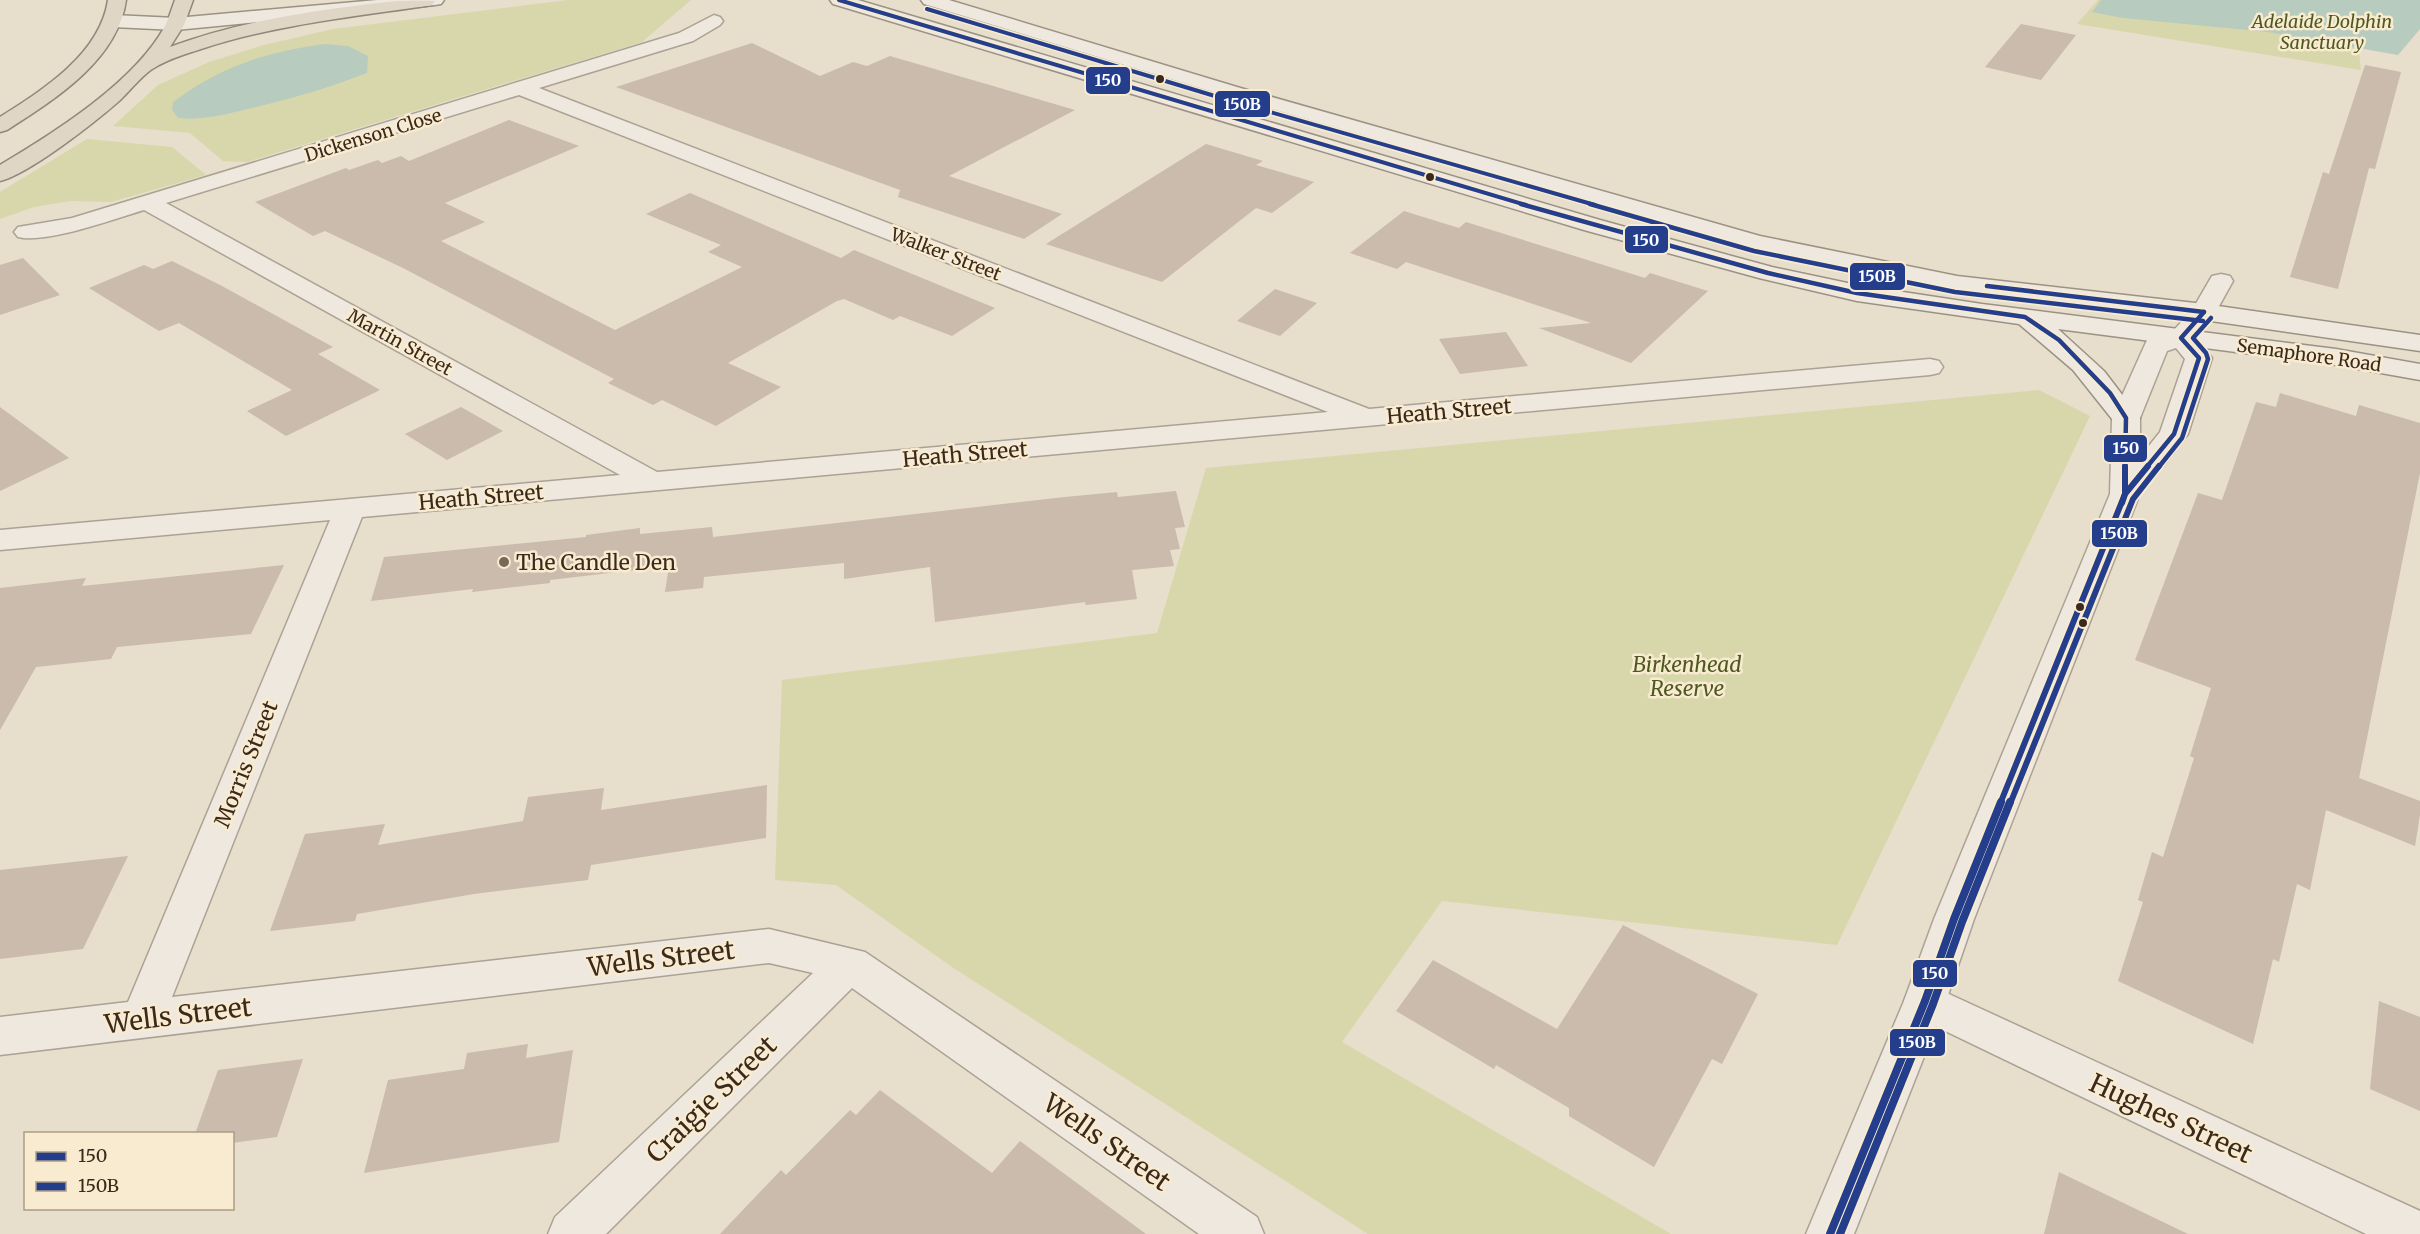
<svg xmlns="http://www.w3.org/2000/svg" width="2420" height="1234" font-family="Merriweather,serif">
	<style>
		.green { fill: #d8d7ac }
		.water { fill: #b7cbbe }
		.building { fill: #cabbac }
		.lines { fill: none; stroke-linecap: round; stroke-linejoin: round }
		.minor-casing { stroke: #aba295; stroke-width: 3 }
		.tertiary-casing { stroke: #aba295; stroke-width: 3 }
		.secondary-casing { stroke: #9b9284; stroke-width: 3 }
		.trunk-casing { stroke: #91887b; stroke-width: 3 }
		.minor { fill: #eee8de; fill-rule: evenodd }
		.tertiary { fill: #eee8de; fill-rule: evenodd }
		.secondary { fill: #eee8de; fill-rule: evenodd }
		.trunk { fill: #dfd6c5; fill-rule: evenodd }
		.bus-1-far3-casing { stroke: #f8ebd0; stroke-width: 7 }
		.bus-1-far2-casing { stroke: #f8ebd0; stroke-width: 8 }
		.bus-1-far1-casing { stroke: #f8ebd0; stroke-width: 10 }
		.bus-1-casing { stroke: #f8ebd0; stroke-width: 12 }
		.bus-2-far3-casing { stroke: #f8ebd0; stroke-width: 7 }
		.bus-2-far2-casing { stroke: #f8ebd0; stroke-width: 8 }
		.bus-2-far1-casing { stroke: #f8ebd0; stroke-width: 10 }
		.bus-2-casing { stroke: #f8ebd0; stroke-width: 12 }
		.bus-1-far3 { stroke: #243e8c; stroke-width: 4 }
		.bus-1-far2 { stroke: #243e8c; stroke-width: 4.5 }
		.bus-1-far1 { stroke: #243e8c; stroke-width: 6 }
		.bus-1 { stroke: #243e8c; stroke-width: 8 }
		.bus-2-far3 { stroke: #243e8c; stroke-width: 4 }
		.bus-2-far2 { stroke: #243e8c; stroke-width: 4.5 }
		.bus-2-far1 { stroke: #243e8c; stroke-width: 6 }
		.bus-2 { stroke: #243e8c; stroke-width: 8 }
		.bus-dot { fill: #3a291c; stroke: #f8ebd0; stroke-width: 2 }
		.poi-dot { fill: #776859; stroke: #f8ebd0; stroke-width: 2 }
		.labels { text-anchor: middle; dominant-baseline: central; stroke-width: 5; stroke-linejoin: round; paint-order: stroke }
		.far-park-label { font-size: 18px; font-style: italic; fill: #4d5921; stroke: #f8ebd0 }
		.far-street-label { font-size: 18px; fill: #3a291c; stroke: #f8ebd0 }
		.street-label { font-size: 21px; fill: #3a291c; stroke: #f8ebd0 }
		.poi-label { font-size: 21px; fill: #3a291c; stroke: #f8ebd0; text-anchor: start }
		.park-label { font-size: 21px; font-style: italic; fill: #4d5921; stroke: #f8ebd0 }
		.near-street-label { font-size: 26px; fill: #3a291c; stroke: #f8ebd0 }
		.line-badge { stroke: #f8ebd0; stroke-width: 2 }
		.badge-label { font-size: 16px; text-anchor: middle; font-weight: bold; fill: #fff }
	</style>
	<rect width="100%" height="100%" fill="#e7decb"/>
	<g class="green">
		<path d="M 568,0 L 691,0 L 642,42 L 247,162 L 223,161 L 190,133 L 113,126 L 158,85 L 209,62 L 264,45 L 333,29 Z"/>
		<path d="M 2098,0 L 2353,0 L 2361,70 L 2077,24 Z"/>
		<path d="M 87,139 L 172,147 L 206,175 L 111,202 L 71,201 L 34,207 L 0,219 L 0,192 Z"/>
		<path d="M 2039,390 L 2090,416 L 1837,945 L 1442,901 L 1342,1042 L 1671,1234 L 1368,1234 L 952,967 L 836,885 L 775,880 L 782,680 L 1157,633 L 1206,468 Z"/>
	</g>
	<g class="water">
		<path d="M 2101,0 L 2420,0 L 2420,29 L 2398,55 L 2268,32 L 2123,18 L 2092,12 Z"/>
		<path d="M 325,44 L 348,46 L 368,56 L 367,73 C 331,87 294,98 256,107 C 230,113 205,121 178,118 L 172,110 L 173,102 C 221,66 266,52 325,44 Z"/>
	</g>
	<g class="building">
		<path d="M 2021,24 L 2076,35 L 2041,80 L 1985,67 Z"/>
		<path d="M 752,43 L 820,76 L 853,62 L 867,66 L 890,56 L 1075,110 L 949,176 L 1062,214 L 1024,239 L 898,197 L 900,190 L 616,87 Z"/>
		<path d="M 2365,65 L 2401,72 L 2375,169 L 2369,168 L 2338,289 L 2290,277 L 2323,172 L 2329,174 Z"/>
		<path d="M 509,120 L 579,146 L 445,203 L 485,222 L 441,241 L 615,330 L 742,267 L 708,252 L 721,245 L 646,214 L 690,193 L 841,258 L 854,250 L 995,308 L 952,336 L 900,316 L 893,320 L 844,299 L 837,301 L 728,363 L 781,387 L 716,426 L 662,400 L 653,405 L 608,383 L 614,379 L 403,268 L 325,231 L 313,236 L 255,202 L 346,168 L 349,170 L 378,160 L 382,163 L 401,156 L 409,161 Z"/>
		<path d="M 1206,144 L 1263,161 L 1256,165 L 1314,182 L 1272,213 L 1256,208 L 1162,282 L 1046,244 Z"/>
		<path d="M 1404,211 L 1459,228 L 1466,222 L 1645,278 L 1650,273 L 1708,291 L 1631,363 L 1539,328 L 1591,323 L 1406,262 L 1397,269 L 1350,253 Z"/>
		<path d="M 23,258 L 60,295 L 0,315 L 0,265 Z"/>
		<path d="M 172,261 L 222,286 L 333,347 L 318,354 L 380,390 L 286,436 L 247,411 L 292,390 L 179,323 L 159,331 L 89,288 L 144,265 L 153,269 Z"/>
		<path d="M 1275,289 L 1317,303 L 1280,336 L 1237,321 Z"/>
		<path d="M 1506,332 L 1528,366 L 1460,374 L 1439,339 Z"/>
		<path d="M 2280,393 L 2356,416 L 2359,405 L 2420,423 L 2420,473 L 2359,778 L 2420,801 L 2420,815 L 2415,846 L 2326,810 L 2310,890 L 2297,884 L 2279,962 L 2273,959 L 2253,1044 L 2118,981 L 2143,902 L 2138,900 L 2152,852 L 2163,857 L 2194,758 L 2190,756 L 2211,688 L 2135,660 L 2198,493 L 2222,500 L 2256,402 L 2276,407 Z"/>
		<path d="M 0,407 L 69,458 L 0,491 Z"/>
		<path d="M 461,407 L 503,431 L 447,460 L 405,434 Z"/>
		<path d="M 1176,491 L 1185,527 L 1175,528 L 1180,549 L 1170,550 L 1174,566 L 1132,570 L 1137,599 L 1086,605 L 1085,602 L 935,622 L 930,567 L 844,579 L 844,563 L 704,577 L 703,588 L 665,592 L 669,566 L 550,580 L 550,583 L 472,592 L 473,589 L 371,601 L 384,557 L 586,537 L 586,535 L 640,528 L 640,534 L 712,527 L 713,537 L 1065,497 L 1117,492 L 1118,497 Z"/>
		<path d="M 284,565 L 251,634 L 117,647 L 111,659 L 36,667 L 0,730 L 0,588 L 86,578 L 82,586 Z"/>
		<path d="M 767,785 L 766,838 L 591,865 L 588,880 L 474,894 L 357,914 L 355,921 L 270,931 L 305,834 L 385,824 L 378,845 L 523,821 L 528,797 L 604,788 L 601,810 Z"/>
		<path d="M 128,856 L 83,949 L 0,959 L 0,870 Z"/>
		<path d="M 1623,925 L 1758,994 L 1722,1064 L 1712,1059 L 1654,1167 L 1569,1116 L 1569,1108 L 1496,1065 L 1494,1069 L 1396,1011 L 1433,960 L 1557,1029 Z"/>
		<path d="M 2379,1001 L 2420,1017 L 2420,1111 L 2370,1089 Z"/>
		<path d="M 528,1044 L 526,1058 L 573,1050 L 559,1142 L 364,1173 L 388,1080 L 464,1069 L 467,1053 Z"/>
		<path d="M 303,1059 L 277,1137 L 232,1143 L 232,1134 L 195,1134 L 218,1070 Z"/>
		<path d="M 880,1090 L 992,1173 L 1020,1141 L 1146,1234 L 720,1234 L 781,1170 L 786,1175 L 850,1110 L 856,1115 Z"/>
		<path d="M 2059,1172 L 2188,1234 L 2044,1234 Z"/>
	</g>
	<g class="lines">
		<g class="minor-casing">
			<g id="minor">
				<path d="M 714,15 L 720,17 L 723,21 L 720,25 L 693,41 L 539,88 L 1369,409 L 1930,359 L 1939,361 L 1943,367 L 1939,373 L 1930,375 L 362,517 L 172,997 L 769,929 L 865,952 L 1257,1217 L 1264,1234 L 1199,1234 L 852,988 L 606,1234 L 548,1234 L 555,1217 L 813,973 L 769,963 L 0,1055 L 0,1017 L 128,1002 L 330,520 L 0,550 L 0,530 L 620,475 L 144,210 C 114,219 46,244 18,237 L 14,232 L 18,227 L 72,218 L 679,33 ZM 519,95 L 1328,412 L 657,472 L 166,203 Z"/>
				<path d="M 2221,274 L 2230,276 L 2233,281 L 2213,317 L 2204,320 L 2195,317 L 2191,312 L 2212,276 Z"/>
				<path d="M 1925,983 L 2420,1211 L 2420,1234 L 2366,1234 L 1910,1014 L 1904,1001 L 1910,988 Z"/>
			</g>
		</g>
		<g class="tertiary-casing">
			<path id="tertiary" d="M 2195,314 L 2204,317 L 2208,322 L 2195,338 L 2212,358 L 2188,434 L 2139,496 L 1974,919 L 1946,1001 L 1854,1234 L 1806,1234 L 1904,1001 L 1934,919 L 2110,494 L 2112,418 L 2147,340 L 2172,332 L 2186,317 ZM 2176,348 L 2185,359 L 2160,432 L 2140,457 L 2140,418 L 2167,351 Z"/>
		</g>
		<g class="secondary-casing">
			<g id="secondary">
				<path d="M 377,0 L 444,0 L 441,4 L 435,5 L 176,30 L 113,27 L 107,25 L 104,21 L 107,17 L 113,15 L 176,18 Z"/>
				<path d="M 830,0 L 858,0 L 1600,220 L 1772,267 L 1857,285 L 1982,304 L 2336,349 L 2420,364 L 2420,380 L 2336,365 L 2058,329 L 2104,371 L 2140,418 L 2136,424 L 2126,426 L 2116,424 L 2073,370 L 2019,324 L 1857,301 L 1759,278 L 1584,230 L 833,4 Z"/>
				<path d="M 921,0 L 949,0 L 1237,87 L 1760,236 L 1957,276 L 2204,304 L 2420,335 L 2420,351 L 2204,320 L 1957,290 L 1756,249 L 1223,95 L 924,4 Z"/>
			</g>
		</g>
		<g class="trunk-casing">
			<g id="trunk">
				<path d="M 108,0 L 126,0 C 118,60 54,100 7,130 L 0,132 L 0,117 C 43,90 100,54 108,0 Z"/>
				<path d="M 175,0 L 193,0 L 184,25 L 170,47 C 231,24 297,13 362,5 C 385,1 413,0 435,1 L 432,5 L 426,6 C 351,17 274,25 201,49 C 186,54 168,59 154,68 C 144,73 128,93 118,102 C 94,123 29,174 0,181 L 0,165 C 54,133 135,82 165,26 C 169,18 172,8 175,0 Z"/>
			</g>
		</g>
		<use href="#minor" class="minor"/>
		<use href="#tertiary" class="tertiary"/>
		<use href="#secondary" class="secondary"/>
		<use href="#trunk" class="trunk"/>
		<g class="bus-1-far3-casing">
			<path id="bus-1-far3" d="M 839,0 L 1526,205"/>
		</g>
		<g class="bus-1-far2-casing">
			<g id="bus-1-far2">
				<path d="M 1521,204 L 1768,273 L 1857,293 L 2025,317 L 2059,340 L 2110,393 L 2126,418 L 2125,468"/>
				<path d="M 1987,286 L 2204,312"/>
				<path d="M 2146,468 L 2174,434 L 2199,358 L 2181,338 L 2204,312"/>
			</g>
		</g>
		<g class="bus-1-far1-casing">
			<g id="bus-1-far1">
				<path d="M 2122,503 L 2125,494 L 2148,466"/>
				<path d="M 2000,804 L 2125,494 L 2125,466"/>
			</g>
		</g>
		<g class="bus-1-casing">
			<path id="bus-1" d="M 1830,1234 L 1925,1001 L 1954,919 L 2001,802"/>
		</g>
		<g class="bus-2-far3-casing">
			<path id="bus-2-far3" d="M 927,9 L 1228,100 L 1595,205"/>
		</g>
		<g class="bus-2-far2-casing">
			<g id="bus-2-far2">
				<path d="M 1590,204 L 1754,251 L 1955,292 L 2203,321"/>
				<path d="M 2158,468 L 2182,438 L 2208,359 L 2206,353 L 2193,338 L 2211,318"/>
			</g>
		</g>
		<g class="bus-2-far1-casing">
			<path id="bus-2-far1" d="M 2010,804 L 2133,499 L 2159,466"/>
		</g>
		<g class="bus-2-casing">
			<path id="bus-2" d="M 1840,1234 L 1933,1004 L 1962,922 L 2010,802"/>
		</g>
		<use href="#bus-1-far3" class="bus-1-far3"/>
		<use href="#bus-1-far2" class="bus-1-far2"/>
		<use href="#bus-1-far1" class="bus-1-far1"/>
		<use href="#bus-1" class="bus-1"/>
		<use href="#bus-2-far3" class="bus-2-far3"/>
		<use href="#bus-2-far2" class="bus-2-far2"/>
		<use href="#bus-2-far1" class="bus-2-far1"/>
		<use href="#bus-2" class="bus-2"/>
	</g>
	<g class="bus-dot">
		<circle cx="1160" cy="79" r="5"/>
		<circle cx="1430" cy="177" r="5"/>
		<circle cx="2080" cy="607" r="5"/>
		<circle cx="2083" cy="623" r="5"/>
	</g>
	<circle class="poi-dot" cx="504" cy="562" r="6"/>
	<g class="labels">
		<g class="far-park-label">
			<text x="2322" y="21">Adelaide Dolphin<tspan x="2322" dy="21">Sanctuary</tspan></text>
		</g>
		<g class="far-street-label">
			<text transform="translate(373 135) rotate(-17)">Dickenson Close</text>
			<text transform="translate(946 254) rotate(21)">Walker Street</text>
			<text transform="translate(400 342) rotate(29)">Martin Street</text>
			<text transform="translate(2309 355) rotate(8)">Semaphore Road</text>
		</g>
		<g class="street-label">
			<text transform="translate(1449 411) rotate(-5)">Heath Street</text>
			<text transform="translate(965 454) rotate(-5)">Heath Street</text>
			<text transform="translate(481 497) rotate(-5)">Heath Street</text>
			<text transform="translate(246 764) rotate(-68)">Morris Street</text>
		</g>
		<g class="poi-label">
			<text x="516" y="562">The Candle Den</text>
		</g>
		<g class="park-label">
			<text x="1687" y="664">Birkenhead<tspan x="1687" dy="24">Reserve</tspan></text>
		</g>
		<g class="near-street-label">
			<text transform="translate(661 958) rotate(-7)">Wells Street</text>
			<text transform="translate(178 1015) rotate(-7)">Wells Street</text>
			<text transform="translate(711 1099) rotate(-44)">Craigie Street</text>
			<text transform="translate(2171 1118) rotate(25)">Hughes Street</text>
			<text transform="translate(1107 1142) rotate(35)">Wells Street</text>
		</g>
	</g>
	<g class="line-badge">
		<rect x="1085" y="66" width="46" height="29" rx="6" fill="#243e8c"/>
		<rect x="1214" y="90" width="57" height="28" rx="6" fill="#243e8c"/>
		<rect x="1624" y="225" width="45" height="29" rx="6" fill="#243e8c"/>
		<rect x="1849" y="262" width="57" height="29" rx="6" fill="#243e8c"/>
		<rect x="2103" y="434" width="45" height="29" rx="6" fill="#243e8c"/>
		<rect x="2091" y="519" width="57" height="29" rx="6" fill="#243e8c"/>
		<rect x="1912" y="959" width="46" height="29" rx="6" fill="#243e8c"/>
		<rect x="1889" y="1028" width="57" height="29" rx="6" fill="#243e8c"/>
	</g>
	<g class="badge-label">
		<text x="1108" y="86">150</text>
		<text x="1242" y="110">150B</text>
		<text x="1646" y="246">150</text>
		<text x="1877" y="282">150B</text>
		<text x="2126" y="454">150</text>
		<text x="2119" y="539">150B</text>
		<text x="1935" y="979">150</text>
		<text x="1917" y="1048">150B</text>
	</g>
	<rect x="24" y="1132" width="210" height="78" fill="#f8ebd0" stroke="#ac9d88" stroke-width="1.5"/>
	<rect x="36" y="1152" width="30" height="9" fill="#243e8c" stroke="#ac9d88" stroke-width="1.5"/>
	<text x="78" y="1162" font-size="18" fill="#3a291c">150</text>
	<rect x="36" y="1182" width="30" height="9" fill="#243e8c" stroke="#ac9d88" stroke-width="1.5"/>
	<text x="78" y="1192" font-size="18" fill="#3a291c">150B</text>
</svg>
